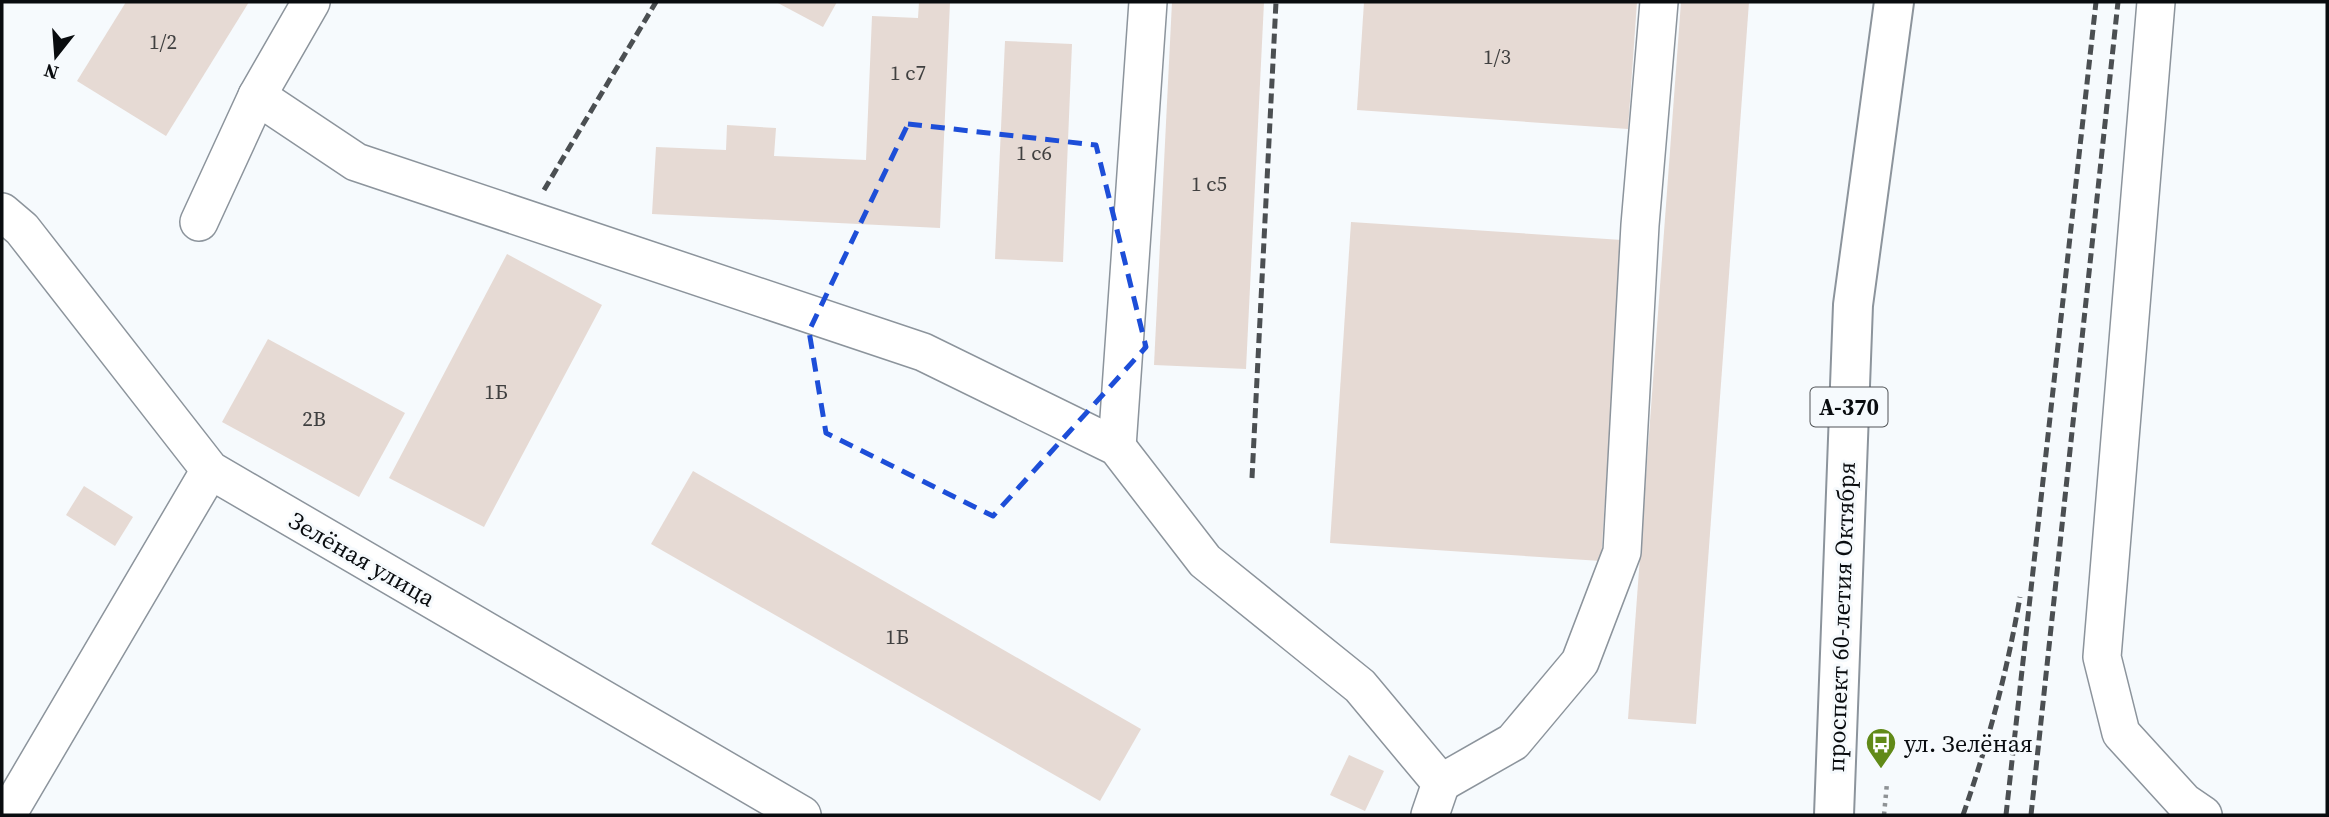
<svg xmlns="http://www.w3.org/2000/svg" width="2329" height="817" font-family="'Source Serif 4',serif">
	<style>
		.building { fill: #e6dad4 }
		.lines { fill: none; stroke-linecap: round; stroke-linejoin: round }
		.minor-casing { stroke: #8c949c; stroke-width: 40 }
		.highway-casing { stroke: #8c949c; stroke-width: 42 }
		.path { stroke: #8e9295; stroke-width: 4.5; stroke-dasharray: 3.5 5; stroke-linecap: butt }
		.minor { stroke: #fff; stroke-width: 37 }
		.highway { stroke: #fff; stroke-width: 38 }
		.rail { stroke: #4b4f52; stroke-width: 5; stroke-dasharray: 10 5; stroke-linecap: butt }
		.marked { fill: none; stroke: #1d4ed8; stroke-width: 5; stroke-dasharray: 14 9; stroke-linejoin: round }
		.labels { text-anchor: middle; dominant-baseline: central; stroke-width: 6; stroke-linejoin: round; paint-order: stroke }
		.number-label { font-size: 21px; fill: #404040 }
		.shield { fill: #f6fafd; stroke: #505356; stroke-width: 2 }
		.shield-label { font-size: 23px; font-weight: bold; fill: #090c0f }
		.street-label { font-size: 24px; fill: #090c0f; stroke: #f6fafd }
		.poi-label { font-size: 24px; fill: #090c0f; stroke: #f6fafd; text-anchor: start }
	</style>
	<rect width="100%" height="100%" fill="#f6fafd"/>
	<g class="building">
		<path d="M 126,2 L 249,2 L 166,136 L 77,81 Z"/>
		<path d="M 776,2 L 837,2 L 823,27 Z"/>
		<path d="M 919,2 L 950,2 L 940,228 L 652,214 L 656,147 L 726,150 L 727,125 L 776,128 L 774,156 L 866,160 L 872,16 L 918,18 Z"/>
		<path d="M 1172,2 L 1264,2 L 1246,369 L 1154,365 Z"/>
		<path d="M 1364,2 L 1637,2 L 1628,129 L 1357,110 Z"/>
		<path d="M 1681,2 L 1749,2 L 1696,724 L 1628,719 Z"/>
		<path d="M 1005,41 L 1072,44 L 1063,262 L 995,259 Z"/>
		<path d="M 1351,222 L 1622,240 L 1601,561 L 1330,543 Z"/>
		<path d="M 507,254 L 602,305 L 484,527 L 389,478 Z"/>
		<path d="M 268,339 L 405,413 L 359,497 L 222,422 Z"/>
		<path d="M 693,471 L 1141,729 L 1100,801 L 651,544 Z"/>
		<path d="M 84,486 L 133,517 L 115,546 L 66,515 Z"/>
		<path d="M 1349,755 L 1384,771 L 1365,811 L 1330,795 Z"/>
	</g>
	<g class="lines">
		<g class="minor-casing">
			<g id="minor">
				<path d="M 2156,2 L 2102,657 L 2121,733 L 2184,802 L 2203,815"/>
				<path d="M 257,96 L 356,162 L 923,352 L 1117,447 L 1205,561 L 1360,686 L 1441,783 L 1430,815"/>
				<path d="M 2,212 L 22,229 L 210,470 L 802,815"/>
				<path d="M 199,222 L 257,96 L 311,2"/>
				<path d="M 1117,447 L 1148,2"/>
				<path d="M 1441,783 L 1513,742 L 1580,662 L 1622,552 L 1640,225 L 1659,2"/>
				<path d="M 7,815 L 210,470"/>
			</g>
		</g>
		<g class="highway-casing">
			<path id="highway" d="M 1834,815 L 1853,305 L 1894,2"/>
		</g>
		<path class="path" d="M 1884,815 L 1887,783"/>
		<use href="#minor" class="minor"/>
		<use href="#highway" class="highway"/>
		<g class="rail">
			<path d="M 544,190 L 656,2"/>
			<path d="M 1252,478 L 1276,2"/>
			<path d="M 1963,815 C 1988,744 2007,672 2020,597"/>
			<path d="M 2006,815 L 2096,2"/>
			<path d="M 2031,815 L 2118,2"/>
		</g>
	</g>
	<path class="marked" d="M 908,124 L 1096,145 L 1146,347 L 993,516 L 826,433 L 809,331 Z"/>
	<defs>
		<g id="bus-pin" transform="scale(1.575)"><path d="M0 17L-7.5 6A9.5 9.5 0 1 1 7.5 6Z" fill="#618a18" stroke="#f6fafd"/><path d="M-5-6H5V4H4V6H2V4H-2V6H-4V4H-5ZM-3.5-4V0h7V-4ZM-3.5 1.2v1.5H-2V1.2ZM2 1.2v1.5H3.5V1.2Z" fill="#fff"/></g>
	</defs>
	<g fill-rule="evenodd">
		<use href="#bus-pin" x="1881" y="743"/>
	</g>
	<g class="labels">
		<g class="number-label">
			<text x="163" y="41">1/2</text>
			<text x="1497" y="56">1/3</text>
			<text x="908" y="72">1 с7</text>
			<text x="1034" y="152">1 с6</text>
			<text x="1209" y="183">1 с5</text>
			<text x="496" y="391">1Б</text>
			<text x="314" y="418">2В</text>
			<text x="897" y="636">1Б</text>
		</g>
		<rect class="shield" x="1810.5" y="387.5" width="77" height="39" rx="5"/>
		<g class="shield-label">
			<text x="1849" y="407">А-370</text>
		</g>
		<g class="street-label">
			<text transform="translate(362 559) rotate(30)">Зелёная улица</text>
			<text transform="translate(1841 617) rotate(-88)">проспект 60-летия Октября</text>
		</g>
		<g class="poi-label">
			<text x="1904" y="743">ул. Зелёная</text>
		</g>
	</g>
	<rect width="2329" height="817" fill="none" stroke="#090c0f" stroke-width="7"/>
	<g transform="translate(56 56) rotate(197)" stroke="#f6fafd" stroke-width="5" paint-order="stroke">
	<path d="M0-5L12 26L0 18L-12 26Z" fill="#090c0f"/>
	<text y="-10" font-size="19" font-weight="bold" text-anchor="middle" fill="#090c0f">N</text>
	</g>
</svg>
